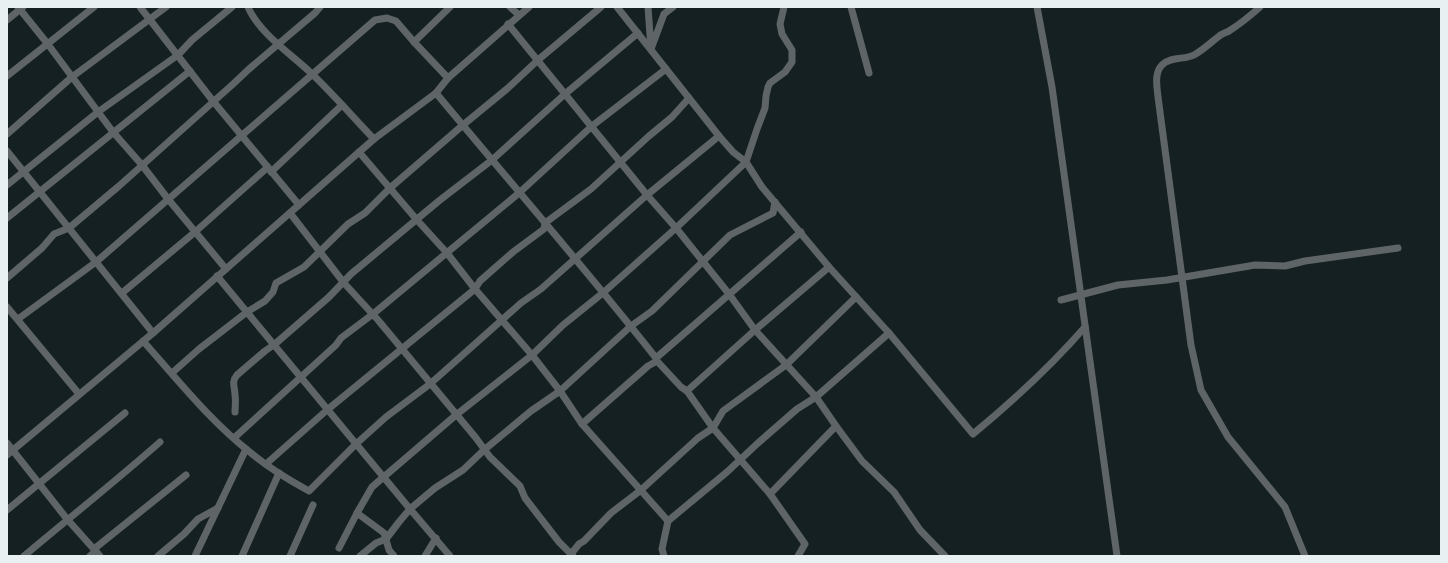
<svg xmlns="http://www.w3.org/2000/svg" width="1448" height="563" font-family="Jost,sans-serif">
	<style>
		.lines { fill: none; stroke-linecap: round; stroke-linejoin: round }
		.minor { stroke: #5f6566; stroke-width: 7 }
	</style>
	<rect width="100%" height="100%" fill="#142022"/>
	<g class="lines">
		<g class="minor">
			<path d="M 18,7 L 47,43 L 113,132 L 142,165 L 168,199 L 226,269"/>
			<path d="M 140,7 L 213,101 L 299,205"/>
			<path d="M 248,7 C 259,33 291,54 311,73 C 333,94 353,117 374,139"/>
			<path d="M 510,7 L 519,15"/>
			<path d="M 648,7 L 651,49 L 664,14 L 673,7"/>
			<path d="M 851,7 L 869,73"/>
			<path d="M 1037,7 L 1052,87 L 1117,556"/>
			<path d="M 1260,7 C 1250,16 1240,24 1229,31 C 1225,33 1221,34 1218,37 C 1210,43 1203,50 1194,55 C 1185,60 1171,56 1162,65 C 1154,73 1157,87 1158,97 L 1191,345 L 1201,390 L 1228,437 L 1285,507 L 1305,556"/>
			<path d="M 7,20 L 23,7"/>
			<path d="M 508,24 L 647,195 L 676,228 L 729,294 L 755,330 L 816,397 L 889,333 L 829,267"/>
			<path d="M 414,42 L 450,7"/>
			<path d="M 7,76 L 94,7"/>
			<path d="M 436,93 C 509,181 585,268 656,358 L 657,361"/>
			<path d="M 7,134 L 72,77 L 166,7"/>
			<path d="M 7,151 L 153,333"/>
			<path d="M 359,152 L 417,220 L 447,253 L 475,289 L 532,355 L 560,391 L 582,424"/>
			<path d="M 271,172 L 342,105"/>
			<path d="M 7,185 L 98,112 L 178,55 L 192,40 L 232,7"/>
			<path d="M 290,213 L 344,283 L 378,320 L 476,438 L 490,457 L 520,486 L 525,498 L 559,542 L 573,556"/>
			<path d="M 7,218 L 190,71"/>
			<path d="M 217,276 L 410,509 L 435,488 L 463,470 L 484,450 L 531,411 L 560,391 L 631,326 L 652,311 L 730,235 L 773,213 L 775,202"/>
			<path d="M 7,278 L 42,248 L 54,234 L 69,228 L 119,186 L 232,85 L 249,69 L 315,13 L 320,7"/>
			<path d="M 122,293 L 195,232 L 268,167"/>
			<path d="M 1061,300 L 1118,285 L 1167,280 L 1255,265 L 1285,266 L 1305,261 L 1398,248"/>
			<path d="M 7,307 L 79,394"/>
			<path d="M 18,319 L 96,262 L 375,20 L 387,18 L 396,21 L 414,42 L 448,78"/>
			<path d="M 889,333 L 973,434 C 1013,401 1051,366 1085,327"/>
			<path d="M 143,341 C 177,379 210,421 251,453 C 269,468 289,480 309,491 L 356,444 L 386,417 L 430,384 L 521,303 L 541,289 L 647,195 L 719,136"/>
			<path d="M 656,358 L 801,232"/>
			<path d="M 172,373 L 199,349 L 247,312 L 265,301 L 273,292 L 276,283 L 304,267 L 348,224 L 365,213 L 390,188 L 463,125 L 508,88 L 538,60 L 601,7"/>
			<path d="M 687,391 L 713,428 L 770,494 L 805,544 L 798,556"/>
			<path d="M 235,412 C 235,407 236,401 235,395 C 235,387 231,382 237,375 L 265,351 L 275,344 L 329,297 L 351,274 L 440,200 L 492,160 L 565,94 L 638,33"/>
			<path d="M 836,426 L 862,461 L 894,492 L 920,530 L 945,556"/>
			<path d="M 234,438 L 336,345 L 341,338 L 373,314 L 519,193 L 592,126 L 666,69"/>
			<path d="M 7,443 L 67,519 L 100,556"/>
			<path d="M 7,455 L 153,333 L 374,139 L 436,93 L 448,78 L 529,7"/>
			<path d="M 266,464 L 327,410 L 475,289 L 480,281 L 513,252 L 544,229 L 545,223 L 591,189 L 649,136 L 672,117 L 689,98"/>
			<path d="M 7,510 L 125,413"/>
			<path d="M 357,513 L 372,487 L 456,415 L 532,355 L 563,325 L 604,292 L 676,228 L 746,162 L 733,152 L 719,136 L 617,7"/>
			<path d="M 668,521 L 727,472 L 758,443 L 797,409 L 816,397 L 836,426 L 770,494"/>
			<path d="M 339,548 L 357,513 L 384,533 L 389,550 L 394,556"/>
			<path d="M 94,549 L 186,475"/>
			<path d="M 571,554 L 579,544 L 584,541 L 611,513 L 641,490 L 698,438 L 713,428 L 723,411 L 786,365 L 856,297"/>
			<path d="M 24,556 C 69,518 116,481 160,442"/>
			<path d="M 90,556 L 96,551"/>
			<path d="M 158,556 L 184,534 L 198,519 L 218,508"/>
			<path d="M 195,556 L 246,449"/>
			<path d="M 242,556 L 279,473"/>
			<path d="M 290,556 L 313,505"/>
			<path d="M 360,556 L 376,543 L 386,539 L 399,522 L 410,509 L 450,556"/>
			<path d="M 425,556 L 436,538"/>
			<path d="M 664,556 L 662,549 L 668,521 L 582,424 L 648,366 L 657,361 L 681,387 L 687,391 L 755,330 L 829,267 L 762,187 L 746,162 L 757,129 L 765,108 L 766,96 L 768,87 L 770,83 L 785,72 L 792,62 L 792,50 L 782,34 L 780,24 L 784,7"/>
		</g>
	</g>
	<rect width="1448" height="563" fill="none" stroke="#e8f0f1" stroke-width="16"/>
</svg>
